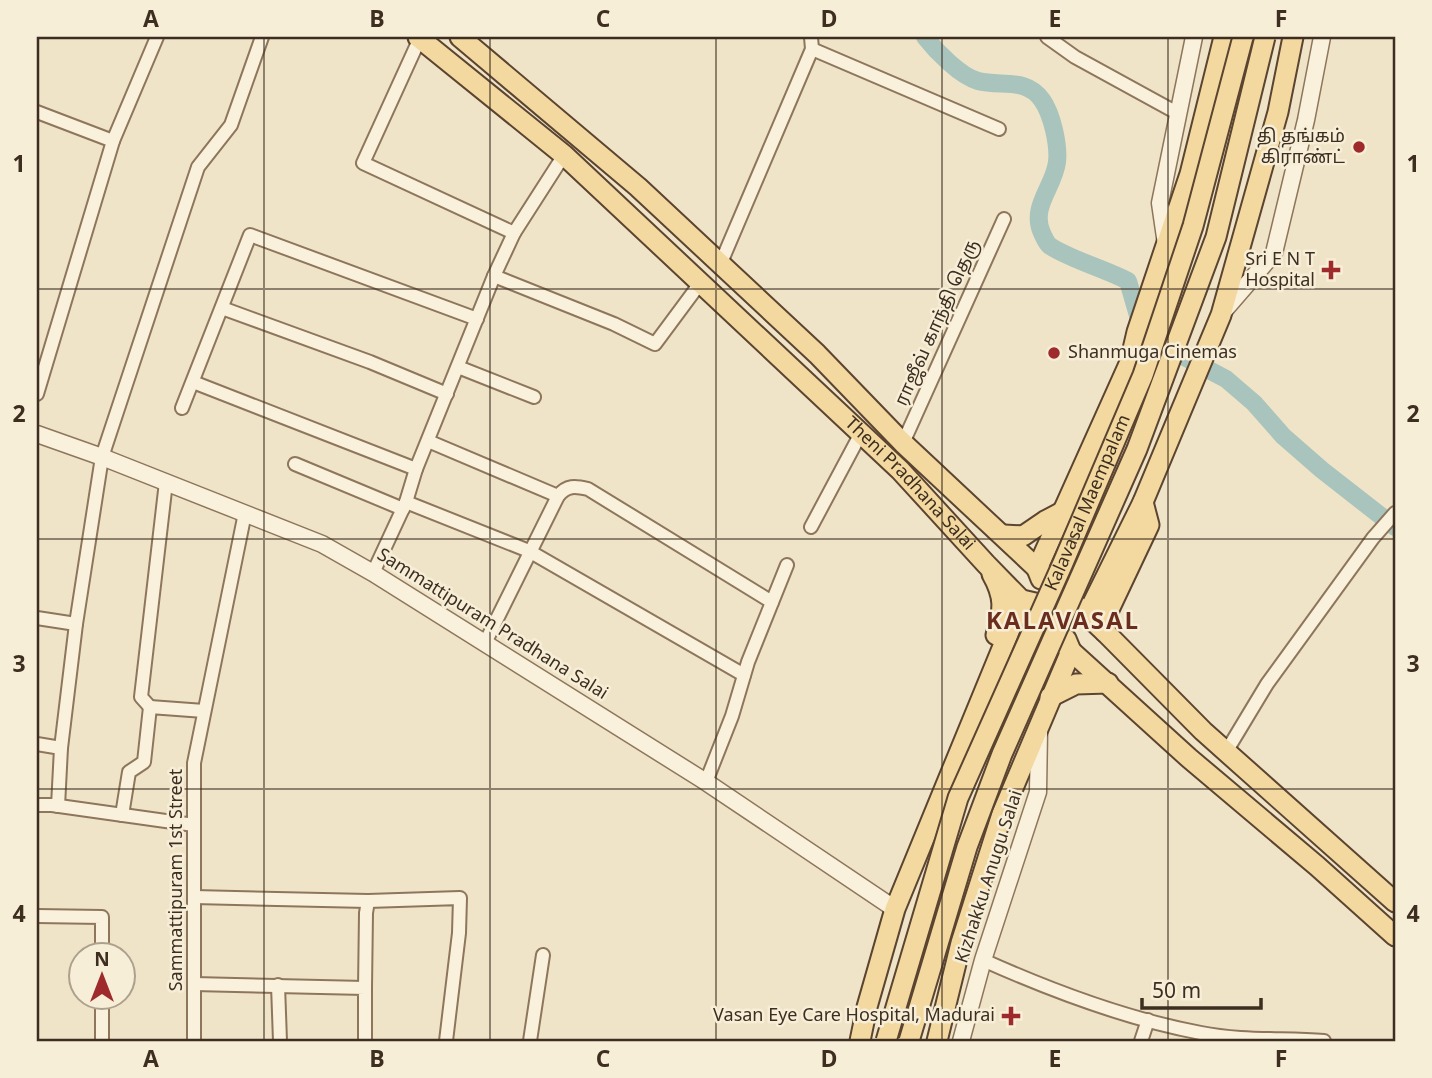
<svg xmlns="http://www.w3.org/2000/svg" width="1432" height="1078" font-family="Georgia,'Noto Sans Tamil',serif">
	<style>
		.lines { fill: none; stroke-linecap: round; stroke-linejoin: round }
		.canal { stroke: #a9c4bc; stroke-width: 18 }
		.minor-casing { stroke: #8d765c; stroke-width: 16 }
		.tertiary-casing { stroke: #8d765c; stroke-width: 19 }
		.primary-casing { stroke: #5b4430; stroke-width: 23 }
		.minor { stroke: #faf1dc; stroke-width: 12 }
		.tertiary { stroke: #faf1dc; stroke-width: 16 }
		.primary { stroke: #f3d9a0; stroke-width: 19 }
		.primary-bridge-casing { stroke: #5b4430; stroke-width: 23; stroke-linecap: butt }
		.primary-bridge { stroke: #f3d9a0; stroke-width: 19 }
		.grid { fill: none; stroke: #3d2e20; stroke-width: 2; stroke-opacity: 0.55 }
		.poi-dot { fill: #9e2a2b; stroke: #f7eed8; stroke-width: 2.5 }
		.labels { text-anchor: middle; dominant-baseline: central; stroke-width: 5; stroke-linejoin: round; paint-order: stroke }
		.poi-label { font-size: 18px; fill: #3d2e20; stroke: #f7eed8; text-anchor: end }
		.street-label { font-size: 18px; fill: #3d2e20; stroke: #f7eed8 }
		.district-label { font-size: 24px; font-weight: bold; letter-spacing: 2px; fill: #6b2e1e; stroke: #f7eed8 }
		.neatline { fill: none; stroke: #3d2e20; stroke-width: 2.5 }
		.grid-label { font-size: 23px; text-anchor: middle; font-weight: bold; fill: #3d2e20 }
	</style>
	<rect width="100%" height="100%" fill="#f0e4c8"/>
	<g class="lines">
		<path class="canal" d="M 925,37 C 936,51 960,76 978,81 C 1001,87 1026,77 1042,100 C 1052,114 1059,145 1057,162 C 1054,187 1030,207 1042,233 C 1044,237 1046,243 1050,246 C 1072,260 1105,269 1128,281 L 1139,319 L 1138,323 L 1143,335 L 1226,379 L 1254,403 L 1283,436 L 1322,470 L 1395,527"/>
		<g class="minor-casing">
			<g id="minor">
				<path d="M 1047,37 L 1075,57 L 1179,114"/>
				<path d="M 420,38 L 363,163 L 514,233"/>
				<path d="M 812,49 L 999,129"/>
				<path d="M 37,112 L 113,141 L 37,394"/>
				<path d="M 113,141 L 157,37"/>
				<path d="M 720,265 L 812,49 L 811,37"/>
				<path d="M 494,276 L 614,324 L 655,344 L 701,282"/>
				<path d="M 222,308 L 370,362 L 447,394"/>
				<path d="M 458,367 L 534,397"/>
				<path d="M 193,382 L 416,469"/>
				<path d="M 182,408 L 250,235 L 477,319"/>
				<path d="M 428,441 L 558,496"/>
				<path d="M 903,443 L 1004,219"/>
				<path d="M 295,464 L 403,509"/>
				<path d="M 406,502 L 529,551 L 744,675"/>
				<path d="M 811,527 L 860,435"/>
				<path d="M 373,573 L 406,502 L 416,469 L 494,276 L 514,233 L 564,155"/>
				<path d="M 37,618 L 76,624"/>
				<path d="M 485,643 L 558,496 C 567,485 575,486 588,489 L 772,602"/>
				<path d="M 150,707 L 141,697 L 166,482"/>
				<path d="M 37,744 L 61,748 L 58,806"/>
				<path d="M 61,748 L 76,624 L 102,457 L 198,167 L 231,125 L 262,37"/>
				<path d="M 1226,752 L 1267,684 L 1373,538 L 1395,513"/>
				<path d="M 706,782 L 732,716 L 748,662 L 787,565"/>
				<path d="M 37,805 L 52,805 L 194,825"/>
				<path d="M 122,815 L 129,772 L 144,762 L 150,707 L 204,711"/>
				<path d="M 194,897 L 368,901 L 460,898 L 459,933 L 446,1041"/>
				<path d="M 37,916 L 102,917 L 102,956"/>
				<path d="M 983,960 C 1052,991 1126,1019 1201,1033 C 1241,1041 1284,1038 1324,1041"/>
				<path d="M 194,984 L 365,988 L 365,1041"/>
				<path d="M 278,985 L 280,1041"/>
				<path d="M 365,988 L 366,913 L 368,901"/>
				<path d="M 102,1041 L 102,998"/>
				<path d="M 194,1041 L 194,763 L 245,513"/>
				<path d="M 530,1041 L 543,955"/>
				<path d="M 1141,1041 L 1148,1020"/>
			</g>
		</g>
		<g class="tertiary-casing">
			<g id="tertiary">
				<path d="M 1166,244 L 1160,203 L 1194,37"/>
				<path d="M 1222,313 L 1274,253 L 1306,120 L 1322,37"/>
				<path d="M 37,434 L 102,457 L 322,544 L 373,573 L 706,782 L 895,909"/>
				<path d="M 961,1041 L 983,960 L 1038,792 L 1039,730"/>
			</g>
		</g>
		<g class="primary-casing">
			<g id="primary">
				<path id="s1" d="M 418,37 L 564,155 L 900,470 L 986,564 L 1071,651 L 1189,758 L 1317,866 L 1395,936"/>
				<path d="M 460,37 L 638,187 L 817,354 L 903,443 L 1105,632 L 1203,731 L 1395,902"/>
				<path d="M 1004,535 L 1023,536 L 1045,521 L 1064,511"/>
				<path d="M 992,574 C 1005,597 1004,610 996,635"/>
				<path d="M 1041,579 L 1037,569 L 1130,362 L 1137,332 L 1190,174 L 1224,37"/>
				<path d="M 1105,632 L 1105,618 L 1149,525 L 1143,502"/>
				<path d="M 1050,697 L 1076,684 L 1108,683"/>
				<path d="M 860,1041 L 867,1007 L 895,909 L 1022,600 L 1087,615 L 1143,502 L 1221,315 L 1278,112 L 1293,37"/>
				<path d="M 937,1041 L 961,943 L 1002,814 L 1071,651 L 1066,639"/>
			</g>
		</g>
		<use href="#minor" class="minor"/>
		<use href="#tertiary" class="tertiary"/>
		<use href="#primary" class="primary"/>
		<g class="primary-bridge-casing">
			<g id="primary-bridge">
				<path id="s2" d="M 886,1041 L 958,798 L 1063,563 L 1143,375 L 1193,226 L 1243,37"/>
				<path d="M 909,1041 L 967,847 L 1002,754 L 1137,449 L 1216,237 L 1265,37"/>
			</g>
		</g>
		<use href="#primary-bridge" class="primary-bridge"/>
	</g>
	<path class="grid" d="M 264,37 L 264,1041M 490,37 L 490,1041M 716,37 L 716,1041M 942,37 L 942,1041M 1168,37 L 1168,1041M 37,289 L 1395,289M 37,539 L 1395,539M 37,789 L 1395,789"/>
	<g class="poi-dot">
		<circle cx="1359" cy="147" r="7"/>
		<path d="M1327.5 259.5h7v7h7v7h-7v7h-7v-7h-7v-7h7z"/>
		<circle cx="1054" cy="353" r="7"/>
		<path d="M1007.5 1005.5h7v7h7v7h-7v7h-7v-7h-7v-7h7z"/>
	</g>
	<g class="labels">
		<g class="poi-label">
			<text x="1345" y="137">தி தங்கம்<tspan x="1345" dy="21">கிராண்ட்</tspan></text>
			<text x="1315" y="260">Sri E N T<tspan x="1315" dy="21">Hospital</tspan></text>
			<text x="1068" y="353" text-anchor="start">Shanmuga Cinemas</text>
			<text x="995" y="1016">Vasan Eye Care Hospital, Madurai</text>
		</g>
		<g class="street-label">
			<text transform="translate(938 323) rotate(-66)">ராஜீவ் காந்தி தெரு</text>
			<text stroke="none"><textPath href="#s1" startOffset="665">Theni Pradhana Salai</textPath></text>
			<text stroke="none"><textPath href="#s2" startOffset="576">Kalavasal Maempalam</textPath></text>
			<text transform="translate(492 625) rotate(32)">Sammattipuram Pradhana Salai</text>
			<text transform="translate(990 877) rotate(-72)">Kizhakku Anugu Salai</text>
			<text transform="translate(177 880) rotate(-90)">Sammattipuram 1st Street</text>
		</g>
		<g class="district-label">
			<text x="1063" y="623">KALAVASAL</text>
		</g>
	</g>
	<rect width="1432" height="1078" fill="none" stroke="#f7eed8" stroke-width="77"/>
	<g transform="translate(102 976)"><circle r="33" fill="#f7eed8" stroke="#ada18e" stroke-width="2"/>
	<path d="M0-5L12 26L0 18L-12 26Z" fill="#9e2a2b"/>
	<text y="-10" font-size="19" font-weight="bold" text-anchor="middle" fill="#3d2e20">N</text>
	</g>
	<path d="M1142 998v10h119v-10" fill="none" stroke="#3d2e20" stroke-width="3.5"/>
	<text x="1152" y="998" font-size="21" fill="#3d2e20" stroke="#f7eed8" stroke-width="5" paint-order="stroke">50 m</text>
	<rect x="38" y="38" width="1356" height="1002" class="neatline"/>
	<g class="grid-label">
		<text x="151" y="27">A</text>
		<text x="377" y="27">B</text>
		<text x="603" y="27">C</text>
		<text x="829" y="27">D</text>
		<text x="1055" y="27">E</text>
		<text x="1281" y="27">F</text>
		<text x="19" y="172">1</text>
		<text x="1413" y="172">1</text>
		<text x="19" y="422">2</text>
		<text x="1413" y="422">2</text>
		<text x="19" y="672">3</text>
		<text x="1413" y="672">3</text>
		<text x="19" y="922">4</text>
		<text x="1413" y="922">4</text>
		<text x="151" y="1067">A</text>
		<text x="377" y="1067">B</text>
		<text x="603" y="1067">C</text>
		<text x="829" y="1067">D</text>
		<text x="1055" y="1067">E</text>
		<text x="1281" y="1067">F</text>
	</g>
</svg>
